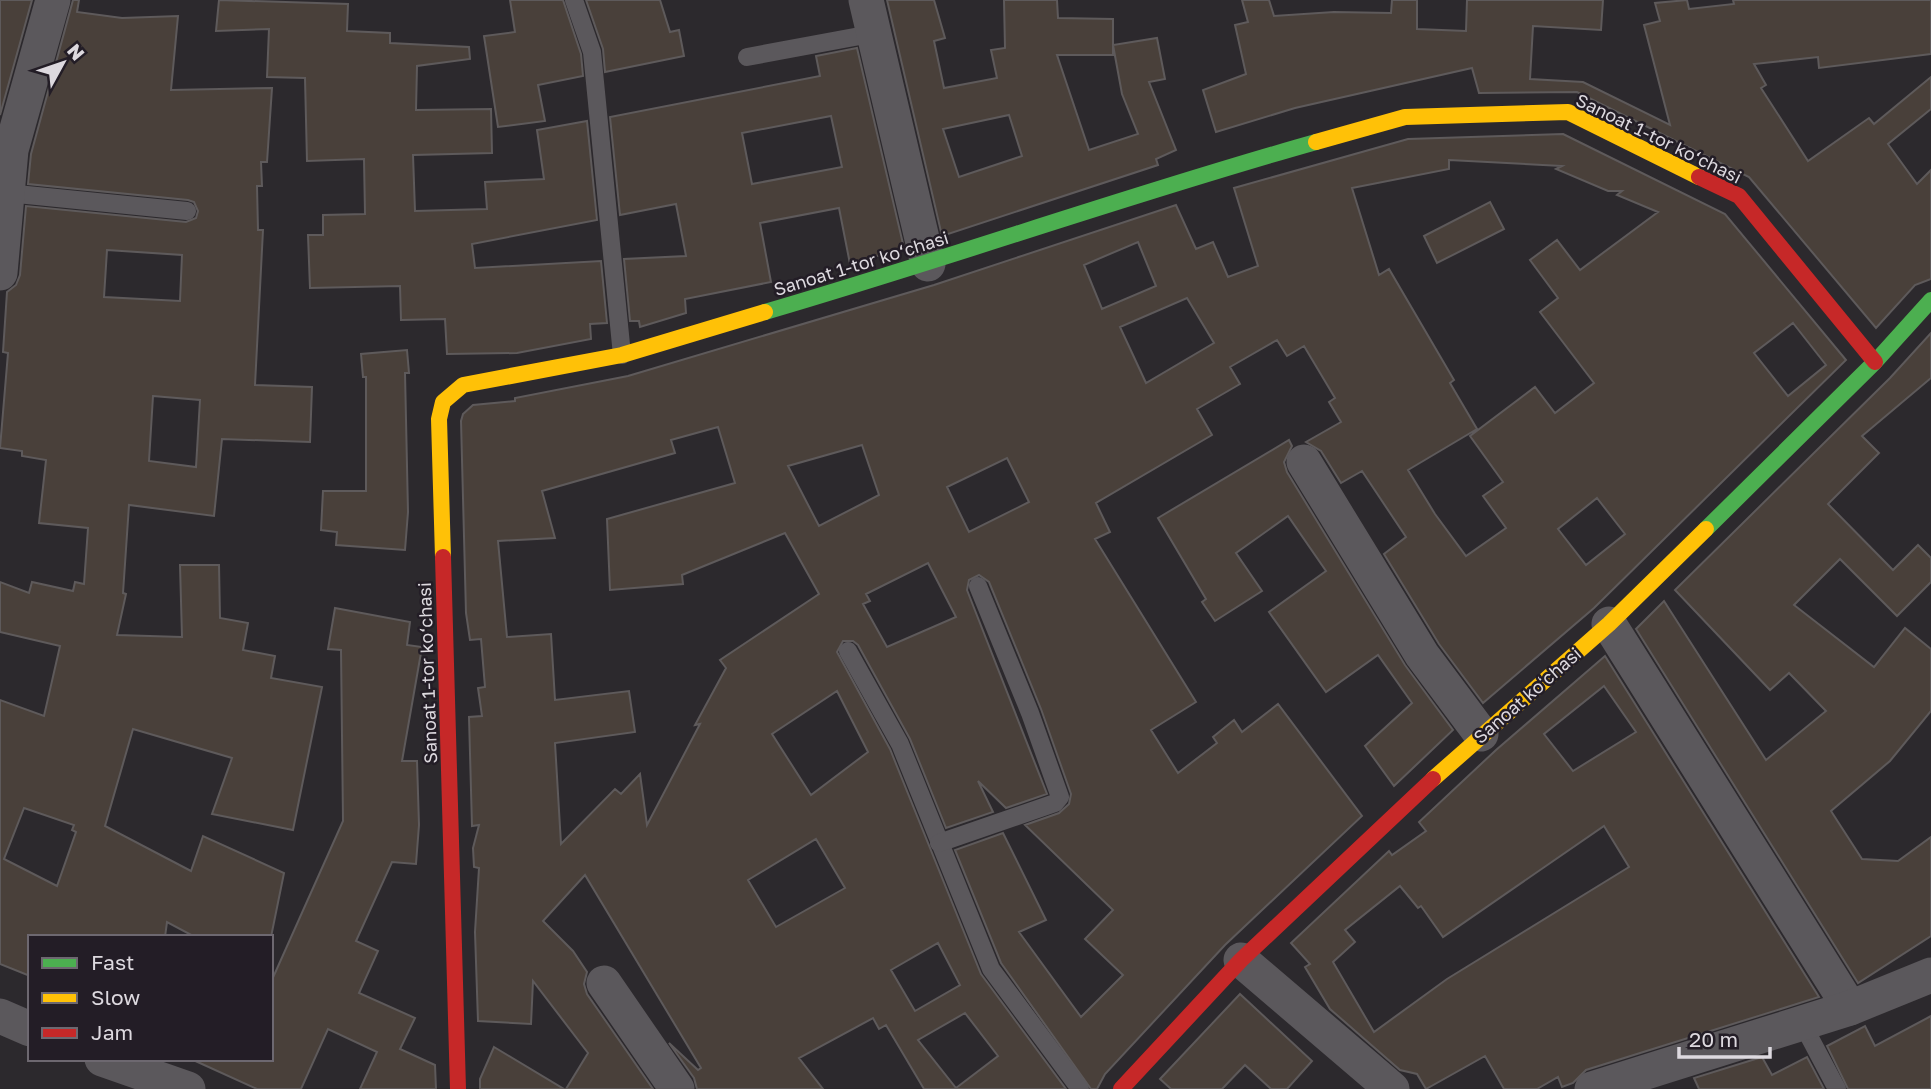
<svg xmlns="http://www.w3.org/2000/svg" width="1931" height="1089" font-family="'Golos Text',sans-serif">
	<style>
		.building { fill: #49403a; stroke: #5e5a5b; stroke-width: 2; fill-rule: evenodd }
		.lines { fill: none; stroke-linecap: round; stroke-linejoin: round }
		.lane { stroke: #5b585c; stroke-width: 18 }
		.street { stroke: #5b585c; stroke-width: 35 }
		.fast { stroke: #4caf50; stroke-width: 16 }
		.slow { stroke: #ffc107; stroke-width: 16 }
		.jam { stroke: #c62828; stroke-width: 16 }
		.labels { text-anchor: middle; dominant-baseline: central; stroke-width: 5; stroke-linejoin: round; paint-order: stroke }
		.street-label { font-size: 18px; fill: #ddd9df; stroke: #231d26 }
	</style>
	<rect width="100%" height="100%" fill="#2c292d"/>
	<g class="building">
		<path d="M 0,0 L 32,0 L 0,115 Z"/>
		<path d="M 73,0 L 79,0 L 77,12 L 122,18 L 178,16 L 171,90 L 272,88 L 267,162 L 261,162 L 262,186 L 257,186 L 258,230 L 263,230 L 255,385 L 312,387 L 310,442 L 222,439 L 214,516 L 129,505 L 123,593 L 126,594 L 117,635 L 182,637 L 180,565 L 219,565 L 220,618 L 248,623 L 243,650 L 275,656 L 271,678 L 322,687 L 293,830 L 212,814 L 232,758 L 133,729 L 105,826 L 191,871 L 203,836 L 284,873 L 271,937 L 195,937 L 167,922 L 165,937 L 30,937 L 30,976 L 0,964 L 0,700 L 44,716 L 60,646 L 0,632 L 0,582 L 29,593 L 32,582 L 73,591 L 75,582 L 84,584 L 88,528 L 39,523 L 46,460 L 22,456 L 22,451 L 0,448 L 8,353 L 3,352 L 7,292 L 16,285 L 20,275 L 26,206 L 186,222 L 196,218 L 198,211 L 194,202 L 188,200 L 28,184 L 31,154 ZM 107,250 L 182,255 L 180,301 L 104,297 ZM 153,396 L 200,400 L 196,467 L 149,461 ZM 24,808 L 74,825 L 72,830 L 76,832 L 57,886 L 4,859 Z"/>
		<path d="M 219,0 L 348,4 L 347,31 L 390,33 L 390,43 L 469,47 L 470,59 L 417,66 L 416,110 L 491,109 L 492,153 L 413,155 L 415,211 L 487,209 L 485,182 L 544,179 L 537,130 L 587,121 L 597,220 L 472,244 L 475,268 L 601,261 L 607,323 L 590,324 L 591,339 L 517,353 L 447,354 L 445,319 L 401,320 L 400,286 L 310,288 L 308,235 L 323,235 L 323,215 L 365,214 L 364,159 L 307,161 L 305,78 L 267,77 L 269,29 L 216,31 Z"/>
		<path d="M 510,0 L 563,0 L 581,54 L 583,76 L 538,85 L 545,121 L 498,127 L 484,36 L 515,32 Z"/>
		<path d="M 586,0 L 660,0 L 670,32 L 679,30 L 684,56 L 605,72 L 603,49 Z"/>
		<path d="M 887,0 L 934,0 L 945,38 L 934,41 L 944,88 L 997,78 L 991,50 L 1005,48 L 1004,0 L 1057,0 L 1058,18 L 1113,19 L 1113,55 L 1057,55 L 1089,150 L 1138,134 L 1122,94 L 1113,45 L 1157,38 L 1165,79 L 1149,82 L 1176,150 L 1156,159 L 1158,165 L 942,236 ZM 1009,115 L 1022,156 L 959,177 L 943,129 Z"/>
		<path d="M 1242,0 L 1269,0 L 1274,16 L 1334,12 L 1391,13 L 1392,0 L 1417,0 L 1417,29 L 1466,31 L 1467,0 L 1603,0 L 1601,30 L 1533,26 L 1530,79 L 1583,82 L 1670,125 L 1644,25 L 1660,21 L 1655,3 L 1687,0 L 1689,9 L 1734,4 L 1733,0 L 1931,0 L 1931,54 L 1819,68 L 1818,57 L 1754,64 L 1766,85 L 1761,88 L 1808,161 L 1869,118 L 1874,124 L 1931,77 L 1931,109 L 1888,144 L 1917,184 L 1931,170 L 1931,279 L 1915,285 L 1876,328 L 1749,177 L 1577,92 L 1479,93 L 1472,68 L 1295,108 L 1216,132 L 1203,90 L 1246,74 L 1235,25 L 1248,22 Z"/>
		<path d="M 857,48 L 904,248 L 850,264 L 839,208 L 760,223 L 771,282 L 685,299 L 686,313 L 640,327 L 639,321 L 630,321 L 624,259 L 686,256 L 676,204 L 620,215 L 610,117 L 820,76 L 816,56 ZM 831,116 L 842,167 L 752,184 L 742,133 Z"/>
		<path d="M 1563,134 L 1725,214 L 1846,360 L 1594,608 L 1483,703 L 1439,644 L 1384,554 L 1406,537 L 1362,471 L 1341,483 L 1321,451 L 1306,442 L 1341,422 L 1329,402 L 1335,398 L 1304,346 L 1287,356 L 1277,340 L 1230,367 L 1240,384 L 1197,409 L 1212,435 L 1096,503 L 1110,532 L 1095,539 L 1196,702 L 1151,730 L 1178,773 L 1217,743 L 1213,737 L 1234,720 L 1242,732 L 1278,704 L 1362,816 L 1225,945 L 1105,1074 L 1097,1089 L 1091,1089 L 1001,963 L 955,850 L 1003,833 L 1046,920 L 1019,932 L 1081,1017 L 1123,975 L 1085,939 L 1113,910 L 1025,825 L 1059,813 L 1069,804 L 1071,794 L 1041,709 L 989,582 L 979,575 L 969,580 L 967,590 L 1047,794 L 1006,808 L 978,781 L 993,812 L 946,828 L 910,739 L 858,645 L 853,641 L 843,641 L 837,652 L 890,749 L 981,974 L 1066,1089 L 924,1089 L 886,1025 L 879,1029 L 873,1018 L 799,1058 L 823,1089 L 697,1089 L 694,1078 L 669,1043 L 698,1070 L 701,1068 L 585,875 L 543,921 L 573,951 L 587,972 L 584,984 L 587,994 L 653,1089 L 566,1089 L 588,1053 L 533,981 L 531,1024 L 478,1021 L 475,932 L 479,868 L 474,867 L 473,848 L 479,825 L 472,826 L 469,717 L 482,716 L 478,688 L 485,687 L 481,639 L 470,640 L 466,613 L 461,421 L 463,414 L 473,405 L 515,401 L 515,398 L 628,376 L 934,285 L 1176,205 L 1196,249 L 1213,242 L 1228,277 L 1258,266 L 1234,188 L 1408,139 ZM 1449,160 L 1562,166 L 1556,169 L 1608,191 L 1622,191 L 1617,195 L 1658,212 L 1580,270 L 1557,240 L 1530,260 L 1558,298 L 1540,312 L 1594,383 L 1555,413 L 1535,387 L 1470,436 L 1503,482 L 1483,496 L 1506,528 L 1466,556 L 1435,514 L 1408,470 L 1477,429 L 1450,383 L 1454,380 L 1389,269 L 1379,275 L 1352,188 L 1449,169 ZM 1138,242 L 1156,286 L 1102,309 L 1084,265 ZM 1187,298 L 1214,343 L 1146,383 L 1120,327 ZM 1793,323 L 1826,365 L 1788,396 L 1754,353 ZM 718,427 L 735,483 L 607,519 L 610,590 L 683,584 L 682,575 L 785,533 L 819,594 L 720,660 L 726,668 L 695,725 L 700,724 L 647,825 L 640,774 L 621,794 L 615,789 L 561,844 L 555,743 L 635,732 L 629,691 L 555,700 L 551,634 L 507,637 L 498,541 L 555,538 L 542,491 L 675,453 L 671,440 ZM 862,445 L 879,495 L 819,526 L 788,466 ZM 1007,458 L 1029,502 L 969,532 L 947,487 ZM 1597,498 L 1625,534 L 1586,565 L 1558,529 ZM 928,563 L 956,617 L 887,647 L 863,604 L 870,601 L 866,594 ZM 837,691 L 868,752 L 811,795 L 772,734 ZM 816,839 L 845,888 L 776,927 L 748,880 ZM 938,943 L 960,985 L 915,1011 L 891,970 ZM 965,1013 L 998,1056 L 956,1088 L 918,1040 Z"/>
		<path d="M 1490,202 L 1504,229 L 1437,263 L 1424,236 Z"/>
		<path d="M 1931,333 L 1931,378 L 1862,436 L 1879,453 L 1828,504 L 1893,570 L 1918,545 L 1931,558 L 1931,582 L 1897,616 L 1840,559 L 1794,605 L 1874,667 L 1905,628 L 1931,649 L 1931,711 L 1890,761 L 1831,811 L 1862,859 L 1898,861 L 1931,837 L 1931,936 L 1858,983 L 1636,629 L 1664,601 L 1766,760 L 1826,711 L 1789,673 L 1770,690 L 1675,590 L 1890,378 Z"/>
		<path d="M 407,350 L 409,373 L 405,373 L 408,512 L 405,550 L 336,545 L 337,532 L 321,530 L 323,491 L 366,491 L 366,377 L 363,377 L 361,354 Z"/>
		<path d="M 1289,440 L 1292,446 L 1284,462 L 1287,472 L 1405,665 L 1453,730 L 1394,786 L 1365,746 L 1412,703 L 1378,655 L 1326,692 L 1269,612 L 1326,571 L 1288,516 L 1236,553 L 1262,591 L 1215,621 L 1202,602 L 1206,599 L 1158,518 Z"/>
		<path d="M 335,608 L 410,622 L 407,645 L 422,647 L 402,761 L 417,761 L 419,825 L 416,864 L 392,862 L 356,941 L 378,951 L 359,993 L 415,1018 L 400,1049 L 435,1065 L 436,1089 L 360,1089 L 377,1052 L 328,1029 L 301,1089 L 257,1089 L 191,1059 L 271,1059 L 271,982 L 343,821 L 341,650 L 328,649 Z"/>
		<path d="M 1605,656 L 1819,997 L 1586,1070 L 1573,1083 L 1562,1087 L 1558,1077 L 1537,1089 L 1504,1089 L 1485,1056 L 1426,1089 L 1417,1074 L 1400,1070 L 1330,1009 L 1305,967 L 1310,964 L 1291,943 L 1389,851 L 1392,855 L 1426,831 L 1419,822 L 1496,750 ZM 1604,686 L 1636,732 L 1573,771 L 1544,734 ZM 1604,826 L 1629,867 L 1447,979 L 1374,1032 L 1333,962 L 1355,942 L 1345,930 L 1400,886 L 1418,908 L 1421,906 L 1443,937 Z"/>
		<path d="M 1240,994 L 1312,1061 L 1287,1089 L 1271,1089 L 1245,1065 L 1222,1089 L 1171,1089 L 1160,1079 Z"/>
		<path d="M 1931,1016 L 1931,1089 L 1848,1089 L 1827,1046 L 1865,1026 L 1875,1046 Z"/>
		<path d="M 494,1047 L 564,1089 L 480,1089 L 480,1079 Z"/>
		<path d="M 1762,1057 L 1772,1075 L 1807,1057 L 1824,1089 L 1699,1089 L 1694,1078 Z"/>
	</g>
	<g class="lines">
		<g class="lane">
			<path d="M 574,0 L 592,52 L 622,355"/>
			<path d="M 747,57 L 876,33"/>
			<path d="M 7,193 L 187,211"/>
			<path d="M 848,651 L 900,744 L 991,969 L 1080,1089"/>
			<path d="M 939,843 L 1055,803 L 1060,797 L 1030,713 L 978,586"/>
			<path d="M 1802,1023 L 1837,1089"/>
		</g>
		<g class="street">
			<path d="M 866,0 L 928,264"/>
			<path d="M 0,273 L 11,150 L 53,0"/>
			<path d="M 1304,462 L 1422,655 L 1481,734"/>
			<path d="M 1609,624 L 1850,1008"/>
			<path d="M 1241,960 L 1392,1089"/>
			<path d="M 604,983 L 677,1089"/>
			<path d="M 0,1016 L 30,1029"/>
			<path d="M 102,1059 L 188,1089"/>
			<path d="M 1592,1089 L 1850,1008 L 1931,975"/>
		</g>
		<g class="fast">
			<path d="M 765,312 C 950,258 1131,194 1316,142"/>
			<path d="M 1706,529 L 1875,362 L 1931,300"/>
		</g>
		<g class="slow">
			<path d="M 1316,142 L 1405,117 L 1568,112 L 1699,177"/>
			<path d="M 443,557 L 439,419 L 443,402 L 463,385 L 622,355 L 765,312"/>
			<path d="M 1433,779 L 1609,624 L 1706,529"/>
		</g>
		<g class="jam">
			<path d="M 1699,177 L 1739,196 L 1875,362"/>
			<path d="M 443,557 L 458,1089"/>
			<path d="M 1121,1089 L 1241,960 L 1433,779"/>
		</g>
	</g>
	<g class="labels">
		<g class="street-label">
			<text transform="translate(1659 138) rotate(26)">Sanoat 1-tor ko‘chasi</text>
			<text transform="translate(861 263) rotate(-17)">Sanoat 1-tor ko‘chasi</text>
			<text transform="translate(427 673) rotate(-92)">Sanoat 1-tor ko‘chasi</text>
			<text transform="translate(1527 695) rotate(-41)">Sanoat koʻchasi</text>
		</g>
	</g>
	<rect x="28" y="935" width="245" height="126" fill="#231d26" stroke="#6d6870" stroke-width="2"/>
	<rect x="42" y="958" width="35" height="10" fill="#4caf50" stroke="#6d6870" stroke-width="2"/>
	<text x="91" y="970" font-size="21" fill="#ddd9df">Fast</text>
	<rect x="42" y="993" width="35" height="10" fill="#ffc107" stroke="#6d6870" stroke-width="2"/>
	<text x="91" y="1005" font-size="21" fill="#ddd9df">Slow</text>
	<rect x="42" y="1028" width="35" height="10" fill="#c62828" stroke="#6d6870" stroke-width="2"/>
	<text x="91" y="1040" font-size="21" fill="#ddd9df">Jam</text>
	<g transform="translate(63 63) rotate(50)" stroke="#231d26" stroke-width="5" paint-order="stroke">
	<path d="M0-5L12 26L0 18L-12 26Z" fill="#ddd9df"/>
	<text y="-10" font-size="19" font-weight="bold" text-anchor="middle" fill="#ddd9df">N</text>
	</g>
	<path d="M1679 1047v10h91v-10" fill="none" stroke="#ddd9df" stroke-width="3.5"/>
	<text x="1689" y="1047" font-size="21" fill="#ddd9df" stroke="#231d26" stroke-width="5" paint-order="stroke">20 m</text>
</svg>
